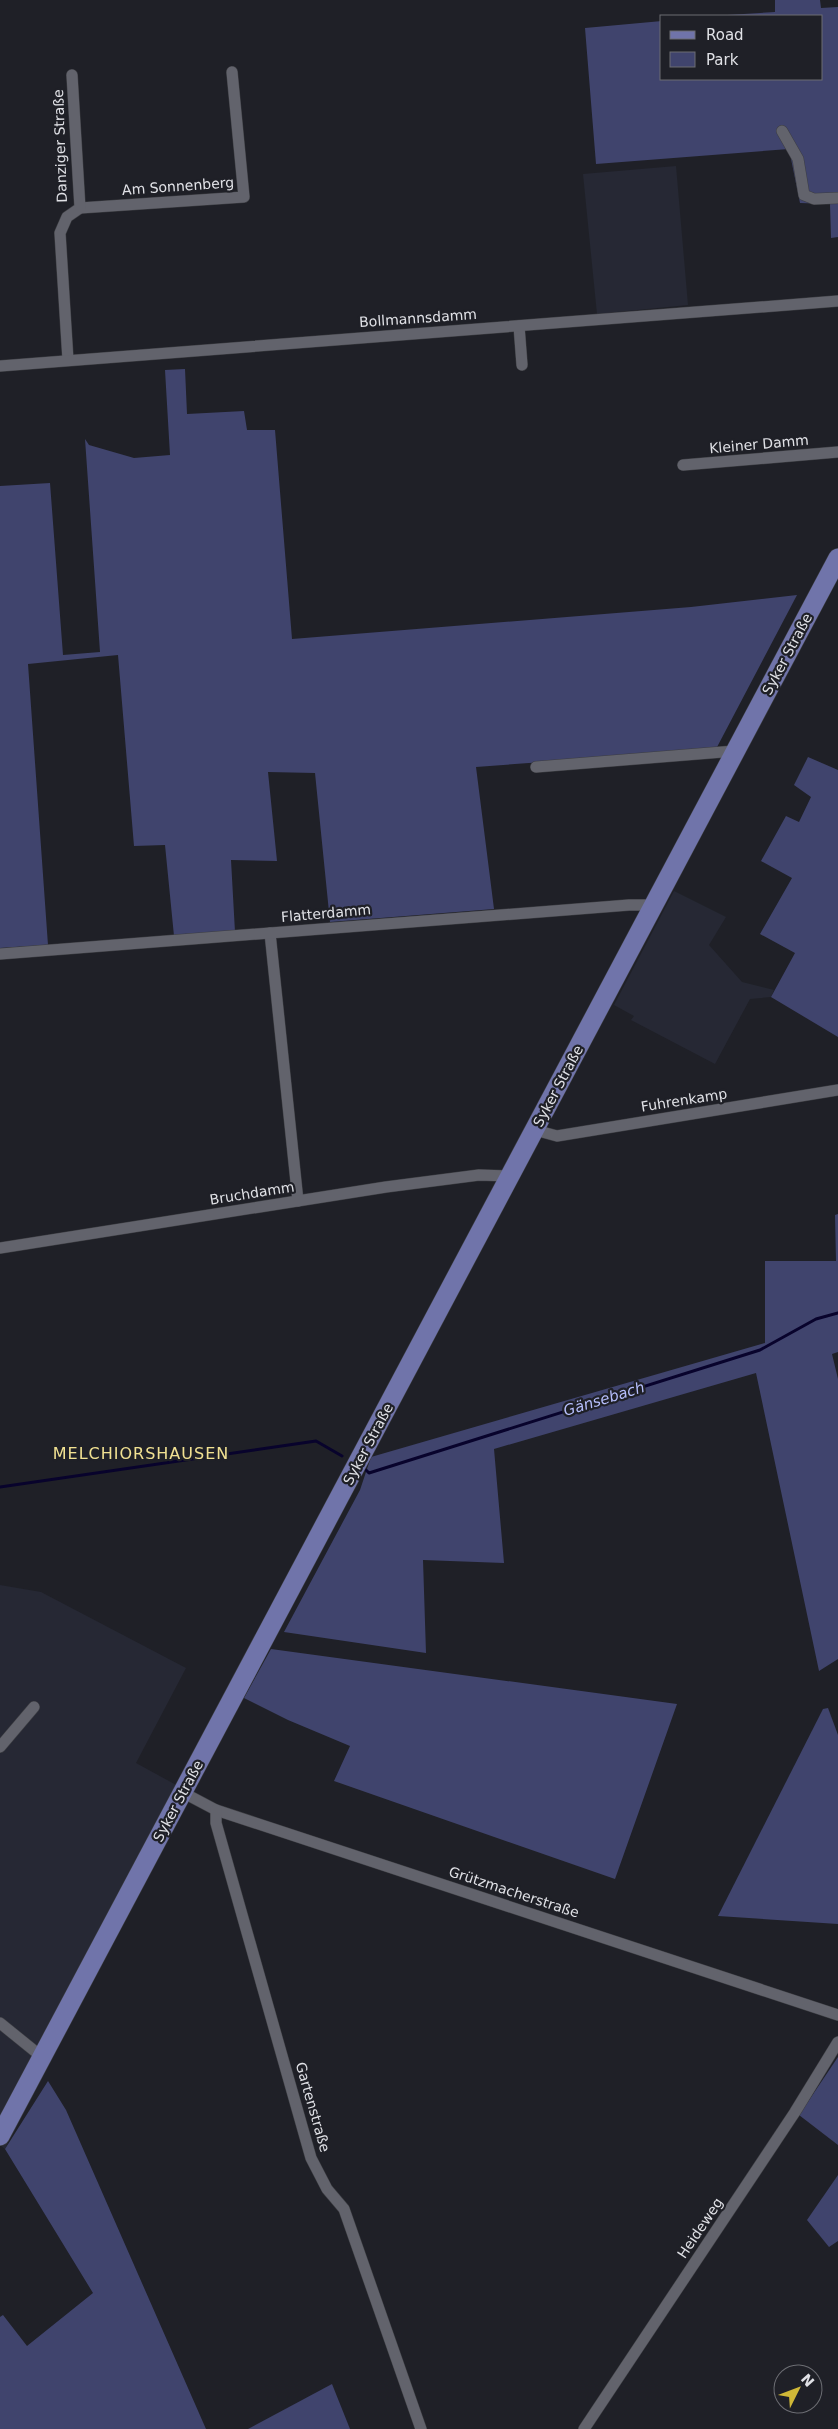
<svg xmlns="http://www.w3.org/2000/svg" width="838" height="2429" font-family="'DejaVu Sans',sans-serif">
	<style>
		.built { fill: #262834 }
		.green { fill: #40446d }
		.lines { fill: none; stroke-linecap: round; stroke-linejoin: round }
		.stream { stroke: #08032c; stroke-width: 3 }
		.minor-casing { stroke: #3d3e43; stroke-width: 12 }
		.primary-casing { stroke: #3d3e43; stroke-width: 20 }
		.minor { stroke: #62636c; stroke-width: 11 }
		.primary { stroke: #7074aa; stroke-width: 19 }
		.labels { text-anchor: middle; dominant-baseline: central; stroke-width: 4.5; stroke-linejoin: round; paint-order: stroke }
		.street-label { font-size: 14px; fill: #e0e1e6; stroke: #1f2027 }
		.water-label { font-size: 15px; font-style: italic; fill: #b6befc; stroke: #1f2027 }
		.quarter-label { font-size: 16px; letter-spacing: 1px; fill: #f1e192; stroke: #1f2027 }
	</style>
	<rect width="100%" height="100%" fill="#1f2027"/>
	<g class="built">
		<path d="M 676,166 L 688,305 L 597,314 L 583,174 Z"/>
		<path d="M 674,891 L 726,917 L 709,945 L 742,982 L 774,990 L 771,997 L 750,999 L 715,1064 L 631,1020 L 634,1016 L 614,1005 Z"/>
		<path d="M 0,1585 L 41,1592 L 186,1668 L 136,1763 L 178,1786 L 151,1870 L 5,2149 L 0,2145 Z"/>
	</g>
	<g class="green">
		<path d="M 775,0 L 820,0 L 821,8 L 838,7 L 838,237 L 831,238 L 830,204 L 800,203 L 789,149 L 596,164 L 585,28 L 662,21 L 662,79 L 822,79 L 822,16 L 711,16 L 775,12 Z"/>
		<path d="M 185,369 L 187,414 L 244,411 L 247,430 L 275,430 L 292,639 L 691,607 L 797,595 L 716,749 L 476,767 L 494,909 L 330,922 L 315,773 L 268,772 L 277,861 L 231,860 L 235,932 L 174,936 L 165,845 L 134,846 L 118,655 L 28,664 L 48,945 L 0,948 L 0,486 L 50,483 L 63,655 L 100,652 L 85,439 L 89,445 L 134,458 L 170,455 L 165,370 Z"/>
		<path d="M 808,757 L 838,770 L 838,1037 L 771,997 L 795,953 L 760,934 L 792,878 L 761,861 L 786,816 L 799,822 L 811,797 L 794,785 Z"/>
		<path d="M 838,1214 L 838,1352 L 832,1354 L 838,1379 L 838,1659 L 819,1671 L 756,1373 L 494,1449 L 504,1563 L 423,1560 L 426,1653 L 284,1632 L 360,1490 L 371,1457 L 765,1343 L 765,1261 L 836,1261 L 835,1215 Z"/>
		<path d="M 271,1649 L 677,1704 L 615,1879 L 334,1781 L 350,1746 L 288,1720 L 244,1698 Z"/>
		<path d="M 828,1708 L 838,1735 L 838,1924 L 718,1916 L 823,1709 Z"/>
		<path d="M 838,2057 L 838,2145 L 799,2115 Z"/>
		<path d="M 48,2081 L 66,2110 L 206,2429 L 0,2429 L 0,2317 L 3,2315 L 27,2346 L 93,2293 L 5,2149 Z"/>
		<path d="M 838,2175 L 838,2241 L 829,2247 L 807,2220 Z"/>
		<path d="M 332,2384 L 350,2429 L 248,2429 Z"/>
	</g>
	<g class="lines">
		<g class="stream">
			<path d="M 366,1470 L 369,1473 L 760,1350 L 816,1319 L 838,1313"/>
			<path d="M 0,1487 L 316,1441 L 342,1456"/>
		</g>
		<g class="minor-casing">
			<g id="minor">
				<path d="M 782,131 L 798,159 L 804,195 L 814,199 L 838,198"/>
				<path d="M 80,208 L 244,197 L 232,72"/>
				<path d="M 519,326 L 522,365"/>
				<path d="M 68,360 L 60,233 L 67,217 L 80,208 L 72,75"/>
				<path d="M 0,366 L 838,301"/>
				<path d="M 683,465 L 838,452"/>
				<path d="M 536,767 L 735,751"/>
				<path d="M 270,933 L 298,1201"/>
				<path d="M 0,954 L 629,905 L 654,905"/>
				<path d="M 535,1130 L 557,1136 L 838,1090"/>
				<path d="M 0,1248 L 386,1187 L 479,1175 L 509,1176"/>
				<path d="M 0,1747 L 34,1707"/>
				<path d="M 182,1792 L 216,1810 L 838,2015"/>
				<path d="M 216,1810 L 216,1823 L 311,2158 L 327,2189 L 344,2209 L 421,2429"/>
				<path d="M 0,2023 L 42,2057"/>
				<path d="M 584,2429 L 795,2112 L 838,2042"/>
			</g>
		</g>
		<g class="primary-casing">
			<path id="primary" d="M 0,2136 L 838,558"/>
		</g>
		<use href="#minor" class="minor"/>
		<use href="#primary" class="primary"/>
	</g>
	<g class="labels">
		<g class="street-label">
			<text transform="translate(60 146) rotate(-92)">Danziger Straße</text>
			<text transform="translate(178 186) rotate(-4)">Am Sonnenberg</text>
			<text transform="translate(418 318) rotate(-4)">Bollmannsdamm</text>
			<text transform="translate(759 444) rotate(-5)">Kleiner Damm</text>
			<text transform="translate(787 654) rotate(-62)">Syker Straße</text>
			<text transform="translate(326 913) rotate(-5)">Flatterdamm</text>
			<text transform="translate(558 1086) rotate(-62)">Syker Straße</text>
			<text transform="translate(684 1100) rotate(-9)">Fuhrenkamp</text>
			<text transform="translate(252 1193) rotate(-9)">Bruchdamm</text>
			<text transform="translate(368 1444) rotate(-62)">Syker Straße</text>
			<text transform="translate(178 1801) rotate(-62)">Syker Straße</text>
			<text transform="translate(514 1892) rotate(18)">Grützmacherstraße</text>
			<text transform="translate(313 2107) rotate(74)">Gartenstraße</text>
			<text transform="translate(700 2228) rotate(-56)">Heideweg</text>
		</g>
		<g class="water-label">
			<text transform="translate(604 1399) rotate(-17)">Gänsebach</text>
		</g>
		<g class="quarter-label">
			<text x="141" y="1453">MELCHIORSHAUSEN</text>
		</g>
	</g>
	<rect x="660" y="15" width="162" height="65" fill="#1f2027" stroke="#6c6d73"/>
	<rect x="670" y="31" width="25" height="8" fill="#7074aa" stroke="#6c6d73"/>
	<text x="706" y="40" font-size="15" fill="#e0e1e6">Road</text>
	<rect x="670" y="52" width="25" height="15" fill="#40446d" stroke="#6c6d73"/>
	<text x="706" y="65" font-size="15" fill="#e0e1e6">Park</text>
	<g transform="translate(798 2389) rotate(48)"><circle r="24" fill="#1f2027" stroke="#6c6d73"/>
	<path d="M0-4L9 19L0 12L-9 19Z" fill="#d0b837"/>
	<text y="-8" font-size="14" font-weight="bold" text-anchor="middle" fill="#e0e1e6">N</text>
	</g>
</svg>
